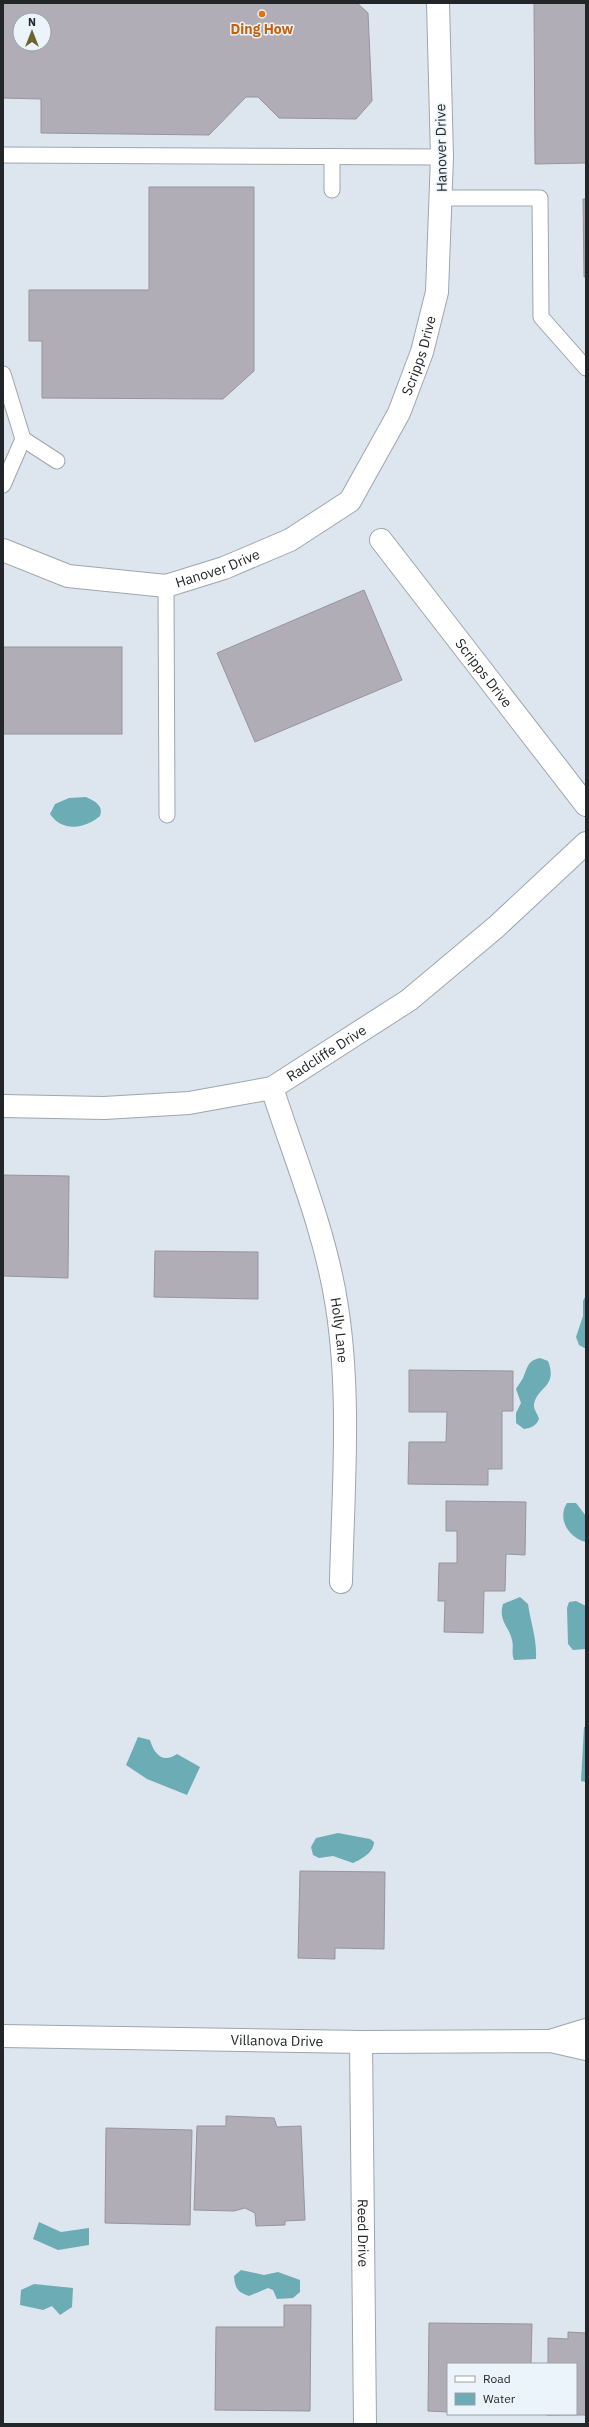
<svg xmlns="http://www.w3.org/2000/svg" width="589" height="2427" font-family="'IBM Plex Sans',sans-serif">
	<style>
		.water { fill: #6cacb5 }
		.building { fill: #b0adb7; stroke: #97949d; fill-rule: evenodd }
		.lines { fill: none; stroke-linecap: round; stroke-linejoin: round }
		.service-casing { stroke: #9da6ad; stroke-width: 17 }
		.minor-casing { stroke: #9da6ad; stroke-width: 24 }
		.tertiary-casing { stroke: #9da6ad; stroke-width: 24 }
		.service { stroke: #fff; stroke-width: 15 }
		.minor { stroke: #fff; stroke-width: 22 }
		.tertiary { stroke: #fff; stroke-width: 22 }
		.food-dot { fill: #e8710a; stroke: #ebf3fb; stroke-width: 1.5 }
		.labels { text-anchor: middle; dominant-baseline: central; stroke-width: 3; stroke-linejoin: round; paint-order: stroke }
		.food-label { font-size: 14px; font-weight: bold; fill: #c56008; stroke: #ebf3fb }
		.street-label { font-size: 14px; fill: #232629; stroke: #ebf3fb }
	</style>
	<rect width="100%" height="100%" fill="#dde6ee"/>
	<g class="water">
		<path d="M 86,797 C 94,801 104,805 100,816 C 85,829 62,832 50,814 L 55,804 L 69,798 Z"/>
		<path d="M 586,1295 L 586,1349 L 579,1345 L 576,1337 L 583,1316 L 583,1301 Z"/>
		<path d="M 540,1358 L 548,1361 C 558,1387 538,1386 534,1404 C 533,1409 538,1414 539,1419 C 536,1426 531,1428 524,1429 L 516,1423 L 516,1413 L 521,1403 L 516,1389 C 518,1385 521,1382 523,1378 C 528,1367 527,1361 540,1358 Z"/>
		<path d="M 567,1503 L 576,1503 L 586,1516 L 586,1542 C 568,1538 557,1518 567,1503 Z"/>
		<path d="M 520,1597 L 528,1604 C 531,1624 537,1639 536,1659 L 514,1660 C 511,1652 514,1647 512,1640 C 509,1626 498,1621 503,1604 Z"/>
		<path d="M 576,1601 L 586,1606 L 586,1649 L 573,1650 L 568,1644 L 567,1608 L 569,1602 Z"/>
		<path d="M 584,1727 L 586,1727 L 586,1782 L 581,1781 Z"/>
		<path d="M 138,1737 L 150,1740 C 154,1754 163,1764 177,1754 L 200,1767 L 187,1795 L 147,1779 L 126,1765 Z"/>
		<path d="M 338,1833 L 370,1839 L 374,1842 C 374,1852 362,1859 353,1863 L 333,1856 L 319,1858 L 313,1855 L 311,1847 L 316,1838 Z"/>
		<path d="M 39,2222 L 61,2232 L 89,2228 L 89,2245 L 58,2250 L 33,2239 Z"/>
		<path d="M 241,2270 L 264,2275 L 278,2272 L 300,2280 L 300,2292 L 293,2298 L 277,2299 L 273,2290 L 268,2288 L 249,2296 C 238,2292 235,2289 234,2276 Z"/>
		<path d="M 34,2284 L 73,2288 L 72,2307 L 60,2315 L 52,2306 L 43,2310 L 20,2305 L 21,2290 Z"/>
	</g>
	<g class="building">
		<path d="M 3,3 L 357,3 L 368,13 L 372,101 L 356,119 L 279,118 L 258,97 L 246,97 L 209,135 L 41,133 L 41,99 L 3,98 ZM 20,20 L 44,20 L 44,44 L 20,44 Z"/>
		<path d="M 534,3 L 586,3 L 586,163 L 535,164 Z"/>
		<path d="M 149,187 L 254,187 L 254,371 L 223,399 L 42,398 L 42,341 L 29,341 L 29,290 L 149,290 Z"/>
		<path d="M 583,199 L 586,199 L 586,277 L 584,277 Z"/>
		<path d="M 364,590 L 402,680 L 255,742 L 217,653 Z"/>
		<rect x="3" y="647" width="119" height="87"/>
		<path d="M 3,1175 L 69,1176 L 68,1278 L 3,1276 Z"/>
		<path d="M 155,1251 L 258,1252 L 258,1299 L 154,1297 Z"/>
		<path d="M 409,1370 L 513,1371 L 513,1411 L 502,1411 L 502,1469 L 488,1469 L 488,1485 L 408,1484 L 409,1442 L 446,1442 L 447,1412 L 409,1412 Z"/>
		<path d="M 446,1501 L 526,1502 L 525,1555 L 506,1554 L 505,1591 L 484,1591 L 483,1633 L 444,1632 L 445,1601 L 438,1601 L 439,1563 L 457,1563 L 457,1531 L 446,1531 Z"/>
		<path d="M 300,1871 L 385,1872 L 384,1949 L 335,1948 L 335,1959 L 298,1958 Z"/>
		<path d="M 226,2116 L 274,2118 L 277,2127 L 301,2126 L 305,2220 L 285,2221 L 285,2225 L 256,2226 L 255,2213 L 245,2208 L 234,2211 L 194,2210 L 197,2126 L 226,2126 Z"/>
		<path d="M 106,2128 L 192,2130 L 190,2225 L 105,2223 Z"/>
		<path d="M 284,2305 L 311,2305 L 310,2411 L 215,2410 L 216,2327 L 284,2327 Z"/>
		<path d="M 429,2323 L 532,2324 L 531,2364 L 448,2364 L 448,2412 L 428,2411 Z"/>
		<path d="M 568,2332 L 586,2333 L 586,2415 L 547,2415 L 576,2414 L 576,2364 L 548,2364 L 548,2338 L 568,2339 Z"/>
	</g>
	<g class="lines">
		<g class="service-casing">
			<g id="service">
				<path d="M 3,155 L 442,157"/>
				<path d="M 332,157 L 332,190"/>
				<path d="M 441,198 L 540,198 L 541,317 L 586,368"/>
				<path d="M 3,374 L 23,439 L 3,485"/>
				<path d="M 23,439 L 57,461"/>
				<path d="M 166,586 L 167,815"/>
			</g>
		</g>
		<g class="minor-casing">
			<g id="minor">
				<path id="s1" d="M 381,540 L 586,805"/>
				<path id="s2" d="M 3,550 L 68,576 L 166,586 L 224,568 L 290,540 L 350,501 L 399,413 L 422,352 L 437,292 L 442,157 L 438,3"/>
				<path id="s3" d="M 272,1088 C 295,1159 326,1233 337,1307 C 351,1398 343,1491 341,1582"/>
				<path id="s4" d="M 3,1106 L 104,1108 L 189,1103 L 272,1088 L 409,1000 L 496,927 L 586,843"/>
				<path id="s5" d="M 361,2042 L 365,2424"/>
			</g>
		</g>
		<g class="tertiary-casing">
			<g id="tertiary">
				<path id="s6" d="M 3,2036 L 361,2042 L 551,2041 L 586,2049"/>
				<path d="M 553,2040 L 586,2030"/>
			</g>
		</g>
		<use href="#service" class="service"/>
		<use href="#minor" class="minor"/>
		<use href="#tertiary" class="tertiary"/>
	</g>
	<circle class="food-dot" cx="262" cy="14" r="4"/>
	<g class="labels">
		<g class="food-label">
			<text x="262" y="29">Ding How</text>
		</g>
		<g class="street-label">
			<text transform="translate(441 148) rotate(-91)">Hanover Drive</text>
			<text stroke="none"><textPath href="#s2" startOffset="534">Scripps Drive</textPath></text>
			<text stroke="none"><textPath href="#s2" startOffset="223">Hanover Drive</textPath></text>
			<text stroke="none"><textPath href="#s1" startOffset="168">Scripps Drive</textPath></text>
			<text stroke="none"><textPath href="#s4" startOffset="335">Radcliffe Drive</textPath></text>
			<text stroke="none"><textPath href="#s3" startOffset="252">Holly Lane</textPath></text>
			<text stroke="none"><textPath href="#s6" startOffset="274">Villanova Drive</textPath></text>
			<text stroke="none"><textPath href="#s5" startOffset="191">Reed Drive</textPath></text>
		</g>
	</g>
	<rect width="589" height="2427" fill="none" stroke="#232629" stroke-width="8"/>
	<rect x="447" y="2363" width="130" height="52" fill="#ebf3fb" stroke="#9ba1a7"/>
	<rect x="455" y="2376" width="20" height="6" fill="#ffffff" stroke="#9ba1a7"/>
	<text x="483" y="2383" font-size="12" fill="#232629">Road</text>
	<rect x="455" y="2393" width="20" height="12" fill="#6cacb5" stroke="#9ba1a7"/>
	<text x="483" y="2403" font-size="12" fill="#232629">Water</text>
	<g transform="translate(32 32)"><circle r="19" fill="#ebf3fb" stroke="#9ba1a7"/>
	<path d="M0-3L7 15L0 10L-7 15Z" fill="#6b6330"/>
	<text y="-6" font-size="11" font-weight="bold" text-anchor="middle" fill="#232629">N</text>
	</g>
</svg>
